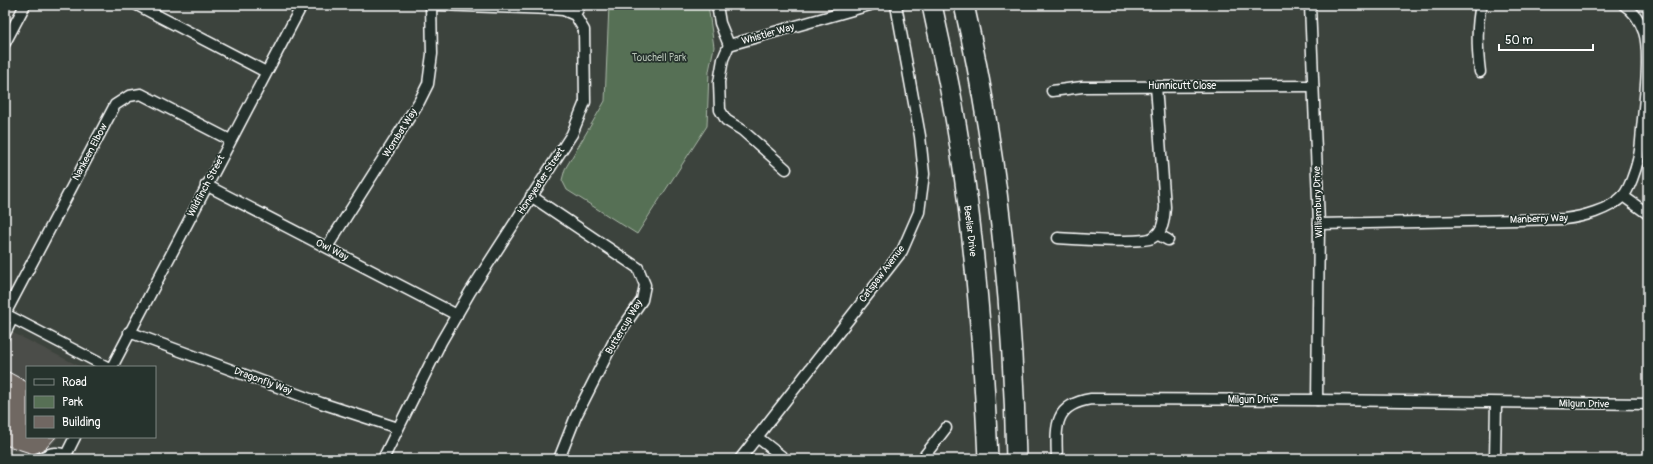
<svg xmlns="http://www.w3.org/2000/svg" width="1653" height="464" font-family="Pangolin,sans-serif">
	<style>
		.built { fill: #4c4e48 }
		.green { fill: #577055; stroke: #abb8aa }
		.building { fill: #706762; stroke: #fff }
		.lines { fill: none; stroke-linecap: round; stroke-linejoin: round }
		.lane-casing { stroke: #fff; stroke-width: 8 }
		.street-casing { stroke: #fff; stroke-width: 13 }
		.highway-casing { stroke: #fff; stroke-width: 22 }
		.lane { stroke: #26332d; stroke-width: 5 }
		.street { stroke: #26332d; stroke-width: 10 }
		.highway { stroke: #26332d; stroke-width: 19 }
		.labels { text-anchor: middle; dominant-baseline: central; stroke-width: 3.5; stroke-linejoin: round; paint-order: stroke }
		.street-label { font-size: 10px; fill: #fff; stroke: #26332d }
		.park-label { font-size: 10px; fill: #b3bfb2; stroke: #26332d }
	</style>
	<rect width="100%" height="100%" fill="#3c433d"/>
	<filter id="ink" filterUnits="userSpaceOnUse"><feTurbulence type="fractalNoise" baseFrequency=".025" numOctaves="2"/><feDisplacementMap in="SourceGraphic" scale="8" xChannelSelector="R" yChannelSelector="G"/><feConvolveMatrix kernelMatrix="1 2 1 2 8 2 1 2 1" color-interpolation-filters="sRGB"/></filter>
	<g filter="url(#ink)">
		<path class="built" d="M 5,329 L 81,367 L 27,367 L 27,437 L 59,437 L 44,453 L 33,455 L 5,449 Z"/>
		<path class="green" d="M 609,5 L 708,5 L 714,47 L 709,71 L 707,126 L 637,234 L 567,190 L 562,180 L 565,169 L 605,101 Z"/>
		<path class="building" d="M 5,370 L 27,382 L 27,437 L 56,437 L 46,448 L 39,452 L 33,454 L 5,445 Z"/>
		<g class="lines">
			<g class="lane-casing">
				<path id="lane" d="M 5,339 L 15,319"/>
			</g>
			<g class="street-casing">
				<g id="street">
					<path d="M 137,5 L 266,72"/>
					<path d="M 717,5 L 720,23 L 729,45"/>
					<path d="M 1310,5 L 1319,224 L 1317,400"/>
					<path d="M 575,15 L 580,5"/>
					<path d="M 5,43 L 25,5"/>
					<path d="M 1480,72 C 1477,49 1476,28 1481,5"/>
					<path d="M 1052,91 L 1082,87 L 1313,86"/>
					<path d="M 786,169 L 742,130 L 726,120 L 720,110 L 719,82 L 723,59 L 729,45 L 870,5"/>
					<path d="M 206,185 L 457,315"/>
					<path d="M 531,196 L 638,268 L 645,285 L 642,300 L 615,339 L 576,416 L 559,459"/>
					<path d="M 1623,196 L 1648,214"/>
					<path d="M 1319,224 L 1564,219 C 1582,217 1609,210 1623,196 C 1629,190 1636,169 1638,160 C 1641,150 1641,139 1642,129 C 1644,106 1651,53 1644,32 C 1640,21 1634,11 1624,5"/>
					<path d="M 1157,234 L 1168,240"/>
					<path d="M 1058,238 C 1075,239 1141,244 1152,238 C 1164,232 1164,218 1165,207 L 1156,86"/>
					<path d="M 327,247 L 419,102 L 428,84 L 432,54 L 431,5"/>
					<path d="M 5,314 L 115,105 L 129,96 L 141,94 L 230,140"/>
					<path d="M 5,314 L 107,367"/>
					<path d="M 129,332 L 321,403 L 398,428"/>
					<path d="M 112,367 L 302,5"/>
					<path d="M 757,437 L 785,459"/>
					<path d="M 66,455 L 75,437"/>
					<path d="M 40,459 C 50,452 61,450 70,459"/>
					<path d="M 383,459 L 441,342 L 470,292 L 572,134 L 585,102 L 584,30 L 575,15 L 563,10 L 551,9 L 436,5"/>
					<path d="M 740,459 L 902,251 L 919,212 L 924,174 L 920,136 L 896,5"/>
					<path d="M 922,459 L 946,428"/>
					<path d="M 1057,459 C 1056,427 1053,405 1091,399 L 1317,400 L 1648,404"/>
					<path d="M 1495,459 L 1496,403"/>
				</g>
			</g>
			<g class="highway-casing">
				<g id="highway">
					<path d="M 932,5 C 939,39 947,72 953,106 C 974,222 983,341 988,459"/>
					<path d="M 964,5 C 998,154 1013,307 1016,459"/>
				</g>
			</g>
			<use href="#lane" class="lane"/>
			<use href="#street" class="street"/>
			<use href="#highway" class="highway"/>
		</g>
	</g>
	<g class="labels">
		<g class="street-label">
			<text transform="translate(768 34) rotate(-16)">Whistler Way</text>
			<text x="1182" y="86">Hunnicutt Close</text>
			<text transform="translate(400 133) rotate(-58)">Wombat Way</text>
			<text transform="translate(90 152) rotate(-62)">Nankeen Elbow</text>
			<text transform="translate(541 181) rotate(-57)">Honeyeater Street</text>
			<text transform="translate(206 186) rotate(-62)">Wildfinch Street</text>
			<text transform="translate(1318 202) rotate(-92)">Williambury Drive</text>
			<text transform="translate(1539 219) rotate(-2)">Manberry Way</text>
			<text transform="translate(970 231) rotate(83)">Beeliar Drive</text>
			<text transform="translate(332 250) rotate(27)">Owl Way</text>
			<text transform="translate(882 274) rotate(-53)">Catspaw Avenue</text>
			<text transform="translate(624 327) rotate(-59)">Buttercup Way</text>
			<text transform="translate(263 381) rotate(20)">Dragonfly Way</text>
			<text x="1253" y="400">Milgun Drive</text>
			<text transform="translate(1584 404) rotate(1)">Milgun Drive</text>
		</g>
		<g class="park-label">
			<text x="659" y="58">Touchell Park</text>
		</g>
	</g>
	<rect width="1653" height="464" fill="none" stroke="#26332d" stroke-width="20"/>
	<rect x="10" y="10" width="1633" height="444" fill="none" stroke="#fff" stroke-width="1.5" filter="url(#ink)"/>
	<rect x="26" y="366" width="130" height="72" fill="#26332d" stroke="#7d8581"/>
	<rect x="34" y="379" width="20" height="6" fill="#26332d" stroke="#7d8581"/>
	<text x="62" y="386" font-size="12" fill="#ffffff">Road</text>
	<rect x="34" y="396" width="20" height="12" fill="#577055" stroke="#7d8581"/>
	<text x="62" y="406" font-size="12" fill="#ffffff">Park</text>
	<rect x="34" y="416" width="20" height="12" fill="#706762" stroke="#7d8581"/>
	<text x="62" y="426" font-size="12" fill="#ffffff">Building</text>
	<path d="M1499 44v6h94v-6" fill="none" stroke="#ffffff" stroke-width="2"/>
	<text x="1505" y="44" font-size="12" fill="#ffffff" stroke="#26332d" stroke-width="3" paint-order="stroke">50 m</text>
</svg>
